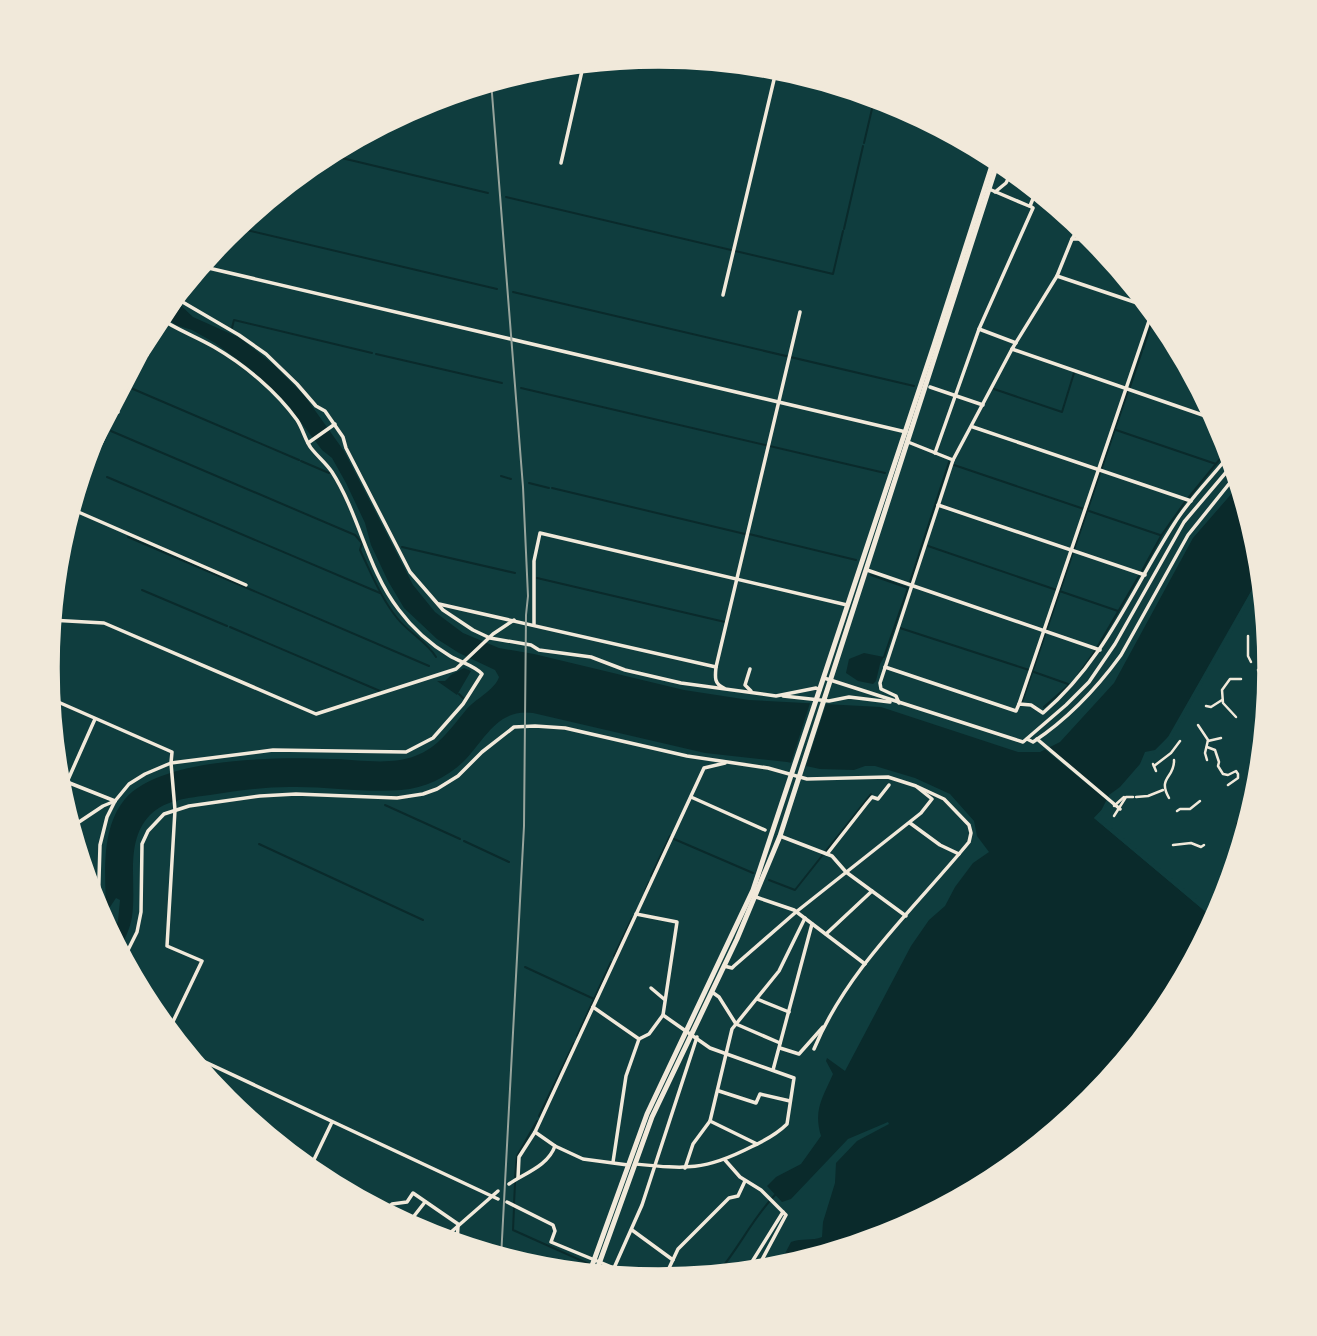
<svg xmlns="http://www.w3.org/2000/svg" width="1317" height="1336" font-family="Roboto,sans-serif">
	<style>
		.water { fill: #0a2a2b }
		.pier { fill: #0f3d3e }
		.lines { fill: none; stroke-linecap: round; stroke-linejoin: round }
		.stream { stroke: #0a2a2b; stroke-width: 2 }
		.pedestrian { stroke: #f1e9da; stroke-width: 2.5 }
		.minor { stroke: #f1e9da; stroke-width: 3.5 }
		.secondary { stroke: #f1e9da; stroke-width: 4.5 }
		.trunk { stroke: #f1e9da; stroke-width: 5 }
		.rail { stroke: #97a49c; stroke-width: 2 }
		.rim { fill: none; stroke: #f1e9da; stroke-width: 3.5 }
	</style>
	<rect width="100%" height="100%" fill="#0f3d3e"/>
	<g class="water">
		<path d="M 173,298 L 193,317 L 240,338 L 274,365 L 304,395 L 344,451 L 413,585 L 435,612 L 463,633 L 499,648 L 534,654 L 684,690 L 749,700 L 881,707 L 1018,752 L 1040,752 L 1060,742 L 1114,683 L 1193,538 L 1240,484 L 1260,549 L 1262,572 L 1168,737 L 1155,750 L 1145,752 L 1140,764 L 1120,787 L 1109,795 L 1101,811 L 1094,818 L 1212,917 L 1217,918 L 1168,1009 L 1092,1102 L 999,1178 L 893,1234 L 777,1269 L 791,1242 C 802,1238 812,1241 822,1237 L 823,1222 L 835,1183 L 836,1163 L 857,1141 L 889,1124 L 888,1122 L 848,1139 L 791,1199 L 782,1202 L 767,1186 L 776,1177 L 801,1164 L 821,1136 C 813,1110 823,1097 833,1074 L 826,1061 L 827,1058 L 845,1071 L 911,946 L 929,920 L 945,906 L 955,887 L 973,863 L 989,852 L 977,836 L 974,821 L 950,794 L 915,778 L 875,766 L 865,766 L 854,770 L 820,769 L 787,762 L 705,753 L 533,713 C 497,708 485,740 463,762 C 446,778 425,788 401,790 C 364,793 326,786 289,787 C 262,787 236,791 210,795 C 189,798 166,799 150,815 C 124,842 137,883 132,917 C 130,929 124,941 118,952 L 111,938 L 118,921 L 120,900 L 116,898 L 110,907 L 106,907 C 105,872 101,828 125,799 C 161,757 278,757 330,759 C 356,759 390,766 415,756 C 438,748 451,728 466,710 C 475,699 495,690 499,677 L 495,670 L 459,653 L 437,639 L 404,608 L 388,581 L 371,545 L 365,523 L 346,483 L 332,458 L 322,450 L 287,404 L 249,368 L 215,343 L 192,330 L 176,325 L 160,313 Z"/>
		<path d="M 864,653 L 884,657 L 880,664 L 876,681 L 873,684 L 858,681 L 846,673 L 849,659 Z"/>
		<path d="M 464,668 L 471,671 L 457,695 L 437,681 L 445,681 L 451,675 Z"/>
		<path d="M 1255,804 L 1242,847 L 1241,847 L 1236,841 L 1236,823 Z"/>
	</g>
	<g class="pier">
		<path d="M 1262,572 L 1263,577 L 1171,739 L 1161,750 L 1153,754 L 1169,736 L 1179,721 Z"/>
		<path d="M 811,700 L 827,701 L 805,769 L 790,766 Z"/>
		<path d="M 1046,745 L 1111,799 L 1099,818 L 1213,913 L 1216,913 L 1215,909 L 1221,902 L 1225,902 L 1213,918 L 1094,818 L 1109,802 L 1042,747 Z"/>
	</g>
	<g class="lines">
		<g class="stream">
			<path d="M 864,143 L 875,96"/>
			<path d="M 325,154 L 488,193"/>
			<path d="M 506,197 L 833,274 L 843,231"/>
			<path d="M 234,227 L 497,289"/>
			<path d="M 844,229 L 863,146"/>
			<path d="M 513,292 L 914,386"/>
			<path d="M 232,328 L 234,320 L 372,353"/>
			<path d="M 1143,349 L 1155,312"/>
			<path d="M 376,354 L 502,383"/>
			<path d="M 1130,387 L 1142,351"/>
			<path d="M 521,388 L 885,473"/>
			<path d="M 133,389 L 299,460"/>
			<path d="M 994,389 L 1062,412 L 1074,373"/>
			<path d="M 1116,430 L 1216,464"/>
			<path d="M 111,431 L 355,535 L 362,543 L 360,550 C 371,573 381,598 397,618 C 408,632 427,642 436,657"/>
			<path d="M 301,461 L 329,473"/>
			<path d="M 954,465 L 1084,509"/>
			<path d="M 501,476 L 511,479"/>
			<path d="M 107,477 L 380,593"/>
			<path d="M 529,483 L 549,488"/>
			<path d="M 552,488 L 745,534"/>
			<path d="M 1189,497 L 1229,448"/>
			<path d="M 1089,511 L 1160,535"/>
			<path d="M 749,534 L 856,560"/>
			<path d="M 128,537 L 429,666"/>
			<path d="M 928,546 L 1118,611"/>
			<path d="M 402,547 L 515,573"/>
			<path d="M 1142,571 L 1161,536 L 1185,502"/>
			<path d="M 871,575 L 908,588 L 884,657"/>
			<path d="M 537,578 L 725,622"/>
			<path d="M 910,582 L 949,462"/>
			<path d="M 142,590 L 227,626"/>
			<path d="M 230,627 L 380,691"/>
			<path d="M 900,628 L 1029,670"/>
			<path d="M 1034,672 L 1068,684"/>
			<path d="M 1078,675 L 1095,651 L 1139,576"/>
			<path d="M 459,694 L 463,698"/>
			<path d="M 1022,702 L 1128,391"/>
			<path d="M 1044,707 L 1069,685"/>
			<path d="M 385,805 L 460,839"/>
			<path d="M 674,839 L 753,873"/>
			<path d="M 464,841 L 509,862"/>
			<path d="M 259,844 L 423,920"/>
			<path d="M 651,876 L 670,836"/>
			<path d="M 769,880 L 795,890 L 871,794"/>
			<path d="M 645,891 L 649,882"/>
			<path d="M 614,956 L 632,918"/>
			<path d="M 525,967 L 594,999"/>
			<path d="M 577,1036 L 611,962"/>
			<path d="M 539,1116 L 574,1043"/>
			<path d="M 515,1177 L 517,1156 L 537,1121"/>
			<path d="M 514,1204 L 515,1183"/>
			<path d="M 514,1208 L 513,1230 L 618,1277"/>
			<path d="M 716,1275 C 738,1250 752,1219 775,1195"/>
		</g>
		<g class="pedestrian">
			<path d="M 1248,636 L 1248,656 L 1251,662"/>
			<path d="M 1261,662 L 1270,655"/>
			<path d="M 1258,670 L 1262,679 L 1262,687"/>
			<path d="M 1206,706 L 1211,707 L 1222,700"/>
			<path d="M 1236,717 L 1223,703 L 1222,690 L 1230,679 L 1241,679"/>
			<path d="M 1198,725 L 1208,740 L 1205,753 L 1207,760"/>
			<path d="M 1208,741 L 1221,738"/>
			<path d="M 1207,747 L 1215,750 L 1219,762 L 1218,766 L 1223,774 L 1228,775 L 1236,771 L 1238,774 L 1238,778 L 1228,785"/>
			<path d="M 1153,764 L 1156,771"/>
			<path d="M 1154,766 L 1171,753 L 1180,741"/>
			<path d="M 1136,797 L 1148,796 L 1163,790"/>
			<path d="M 1169,798 C 1157,777 1175,778 1174,760"/>
			<path d="M 1114,806 L 1124,797"/>
			<path d="M 1177,811 L 1180,809 L 1190,809 L 1200,801"/>
			<path d="M 1114,816 L 1126,797 L 1133,797"/>
			<path d="M 1173,845 L 1191,843 L 1201,847 L 1204,845"/>
		</g>
		<g class="minor">
			<path d="M 561,163 L 584,62"/>
			<path d="M 989,189 L 1029,206"/>
			<path d="M 995,192 L 1006,183 L 1013,169"/>
			<path d="M 1072,239 L 1095,239"/>
			<path d="M 200,266 L 906,432"/>
			<path d="M 1057,276 L 1152,308"/>
			<path d="M 723,295 L 777,67"/>
			<path d="M 174,297 L 239,335 L 266,354 L 297,384 L 316,406 L 325,411 L 343,437 L 346,448 L 410,572 L 443,610 L 473,630 L 490,638 L 531,645 L 539,650 L 591,657 L 625,670 L 681,683 L 776,696 L 816,688 L 820,690"/>
			<path d="M 979,329 L 1016,343"/>
			<path d="M 1012,349 L 1217,420"/>
			<path d="M 136,352 L 147,355"/>
			<path d="M 930,387 L 983,405"/>
			<path d="M 106,407 L 118,412"/>
			<path d="M 973,427 L 1191,501"/>
			<path d="M 908,442 L 953,460"/>
			<path d="M 308,443 L 335,424"/>
			<path d="M 935,453 L 979,329 L 1033,208 L 1030,206 L 1037,189"/>
			<path d="M 82,480 L 147,355 L 181,303 L 199,267"/>
			<path d="M 938,505 L 1145,575"/>
			<path d="M 76,511 L 246,585"/>
			<path d="M 867,570 L 1100,650"/>
			<path d="M 439,604 L 716,667"/>
			<path d="M 50,620 L 104,623 L 316,714 L 456,669 L 493,634 L 514,620"/>
			<path d="M 534,624 L 534,561 L 540,533 L 847,605"/>
			<path d="M 885,667 L 1016,711 L 1019,704 L 1031,705 L 1043,713 C 1105,660 1131,591 1174,524 C 1190,498 1212,477 1231,453"/>
			<path d="M 750,669 L 745,685 L 751,691"/>
			<path d="M 824,678 L 1023,742 L 1066,705 L 1089,682 L 1115,644 L 1184,522 L 1234,463"/>
			<path d="M 724,688 C 714,684 715,677 716,667 L 800,312"/>
			<path d="M 783,696 L 829,701 L 849,697 L 890,702"/>
			<path d="M 49,698 L 172,752 L 171,763 L 175,810 L 167,946 L 202,961 L 168,1032"/>
			<path d="M 899,703 L 896,696 L 881,689 L 880,683 L 953,460 L 1012,349 L 1057,276 L 1072,239 L 1081,225"/>
			<path d="M 1019,704 L 1153,309"/>
			<path d="M 95,719 L 67,782 L 115,801"/>
			<path d="M 1027,739 L 1033,742 C 1068,719 1097,688 1121,655 L 1188,535 L 1237,474"/>
			<path d="M 1037,739 L 1120,809"/>
			<path d="M 691,797 L 765,830"/>
			<path d="M 910,823 L 940,845 L 959,854"/>
			<path d="M 70,828 L 103,806 L 115,801"/>
			<path d="M 780,836 L 832,856 L 846,872 L 906,916"/>
			<path d="M 827,854 L 867,803 L 872,797 L 878,799 L 889,785"/>
			<path d="M 1219,892 L 1226,898"/>
			<path d="M 756,897 L 794,910 L 865,964"/>
			<path d="M 98,913 L 100,845 L 107,817 L 115,801 L 129,784 L 145,774 L 171,763 L 273,750 L 406,752 L 433,738 L 463,704 L 482,674 C 475,666 460,662 450,656 C 430,644 413,629 399,610 C 367,569 360,516 332,472 C 326,463 318,457 311,448 C 305,440 303,429 297,420 C 276,391 245,365 214,347 C 195,336 175,329 158,317"/>
			<path d="M 636,914 L 677,922 L 663,1015"/>
			<path d="M 826,934 L 872,891"/>
			<path d="M 123,960 L 137,932 L 141,912 L 142,844 L 148,831 L 164,814 L 189,806 L 260,796 L 296,794 L 397,798 L 423,794 L 437,789 L 458,776 L 482,752 L 514,727 L 535,726 L 565,728 L 687,756 L 768,768 L 807,779 L 888,777 L 916,786 L 944,799 L 969,825 L 971,833 L 969,842 C 915,908 847,969 814,1049"/>
			<path d="M 724,966 L 732,968 L 734,966 L 796,912 L 921,813 L 932,799 L 917,787"/>
			<path d="M 651,988 L 664,999"/>
			<path d="M 712,992 L 719,997 L 736,1024 L 780,1043"/>
			<path d="M 757,999 L 789,1012"/>
			<path d="M 593,1007 L 639,1039"/>
			<path d="M 780,1048 L 799,1054 L 823,1027"/>
			<path d="M 186,1053 L 498,1199"/>
			<path d="M 773,1070 L 812,924"/>
			<path d="M 719,1091 L 756,1103 L 760,1094 L 790,1101"/>
			<path d="M 710,1121 L 757,1144"/>
			<path d="M 535,1132 L 555,1146"/>
			<path d="M 725,1160 L 740,1177 L 761,1190 L 786,1215 L 756,1271"/>
			<path d="M 613,1162 L 626,1076 L 639,1039 L 649,1034 L 663,1015 L 710,1048 L 794,1078 L 787,1124 C 777,1134 764,1141 751,1147 C 704,1171 686,1169 635,1164"/>
			<path d="M 685,1168 L 693,1144 L 710,1121 L 732,1029 L 779,971 L 805,918"/>
			<path d="M 309,1170 L 332,1122"/>
			<path d="M 518,1178 L 519,1157 L 535,1132 L 704,768 L 725,763"/>
			<path d="M 509,1184 C 525,1173 548,1166 555,1146 L 583,1159 L 628,1165"/>
			<path d="M 507,1202 L 553,1225 L 555,1231 L 551,1242 L 614,1268 L 630,1278"/>
			<path d="M 382,1212 L 392,1204 L 407,1202 L 413,1193 L 458,1224"/>
			<path d="M 407,1225 L 425,1202"/>
			<path d="M 632,1230 L 673,1260"/>
			<path d="M 442,1240 L 498,1191"/>
			<path d="M 457,1244 L 458,1226"/>
			<path d="M 614,1268 L 642,1205 L 697,1037"/>
			<path d="M 745,1273 L 783,1212"/>
			<path d="M 663,1281 L 678,1249 L 729,1198 L 738,1196 L 745,1181"/>
		</g>
		<path class="secondary" d="M 60,541 C 70,525 88,493 80,474"/>
		<g class="trunk">
			<path d="M 589,1274 L 647,1114 L 753,890 L 934,345 L 995,156"/>
			<path d="M 595,1275 L 652,1117 L 737,939 L 780,836 L 999,158"/>
		</g>
		<path class="rail" d="M 491,81 L 523,487 L 528,596 L 526,615 L 524,826 L 501,1258"/>
	</g>
	<path d="M0 0H1317V1336H0ZM658 67H659A600 600 0 0 1 1259 667V669A600 600 0 0 1 659 1269H658A600 600 0 0 1 58 669V667A600 600 0 0 1 658 67Z" fill="#f1e9da" fill-rule="evenodd"/>
	<path class="rim" d="M658 67H659A600 600 0 0 1 1259 667V669A600 600 0 0 1 659 1269H658A600 600 0 0 1 58 669V667A600 600 0 0 1 658 67Z"/>
</svg>
